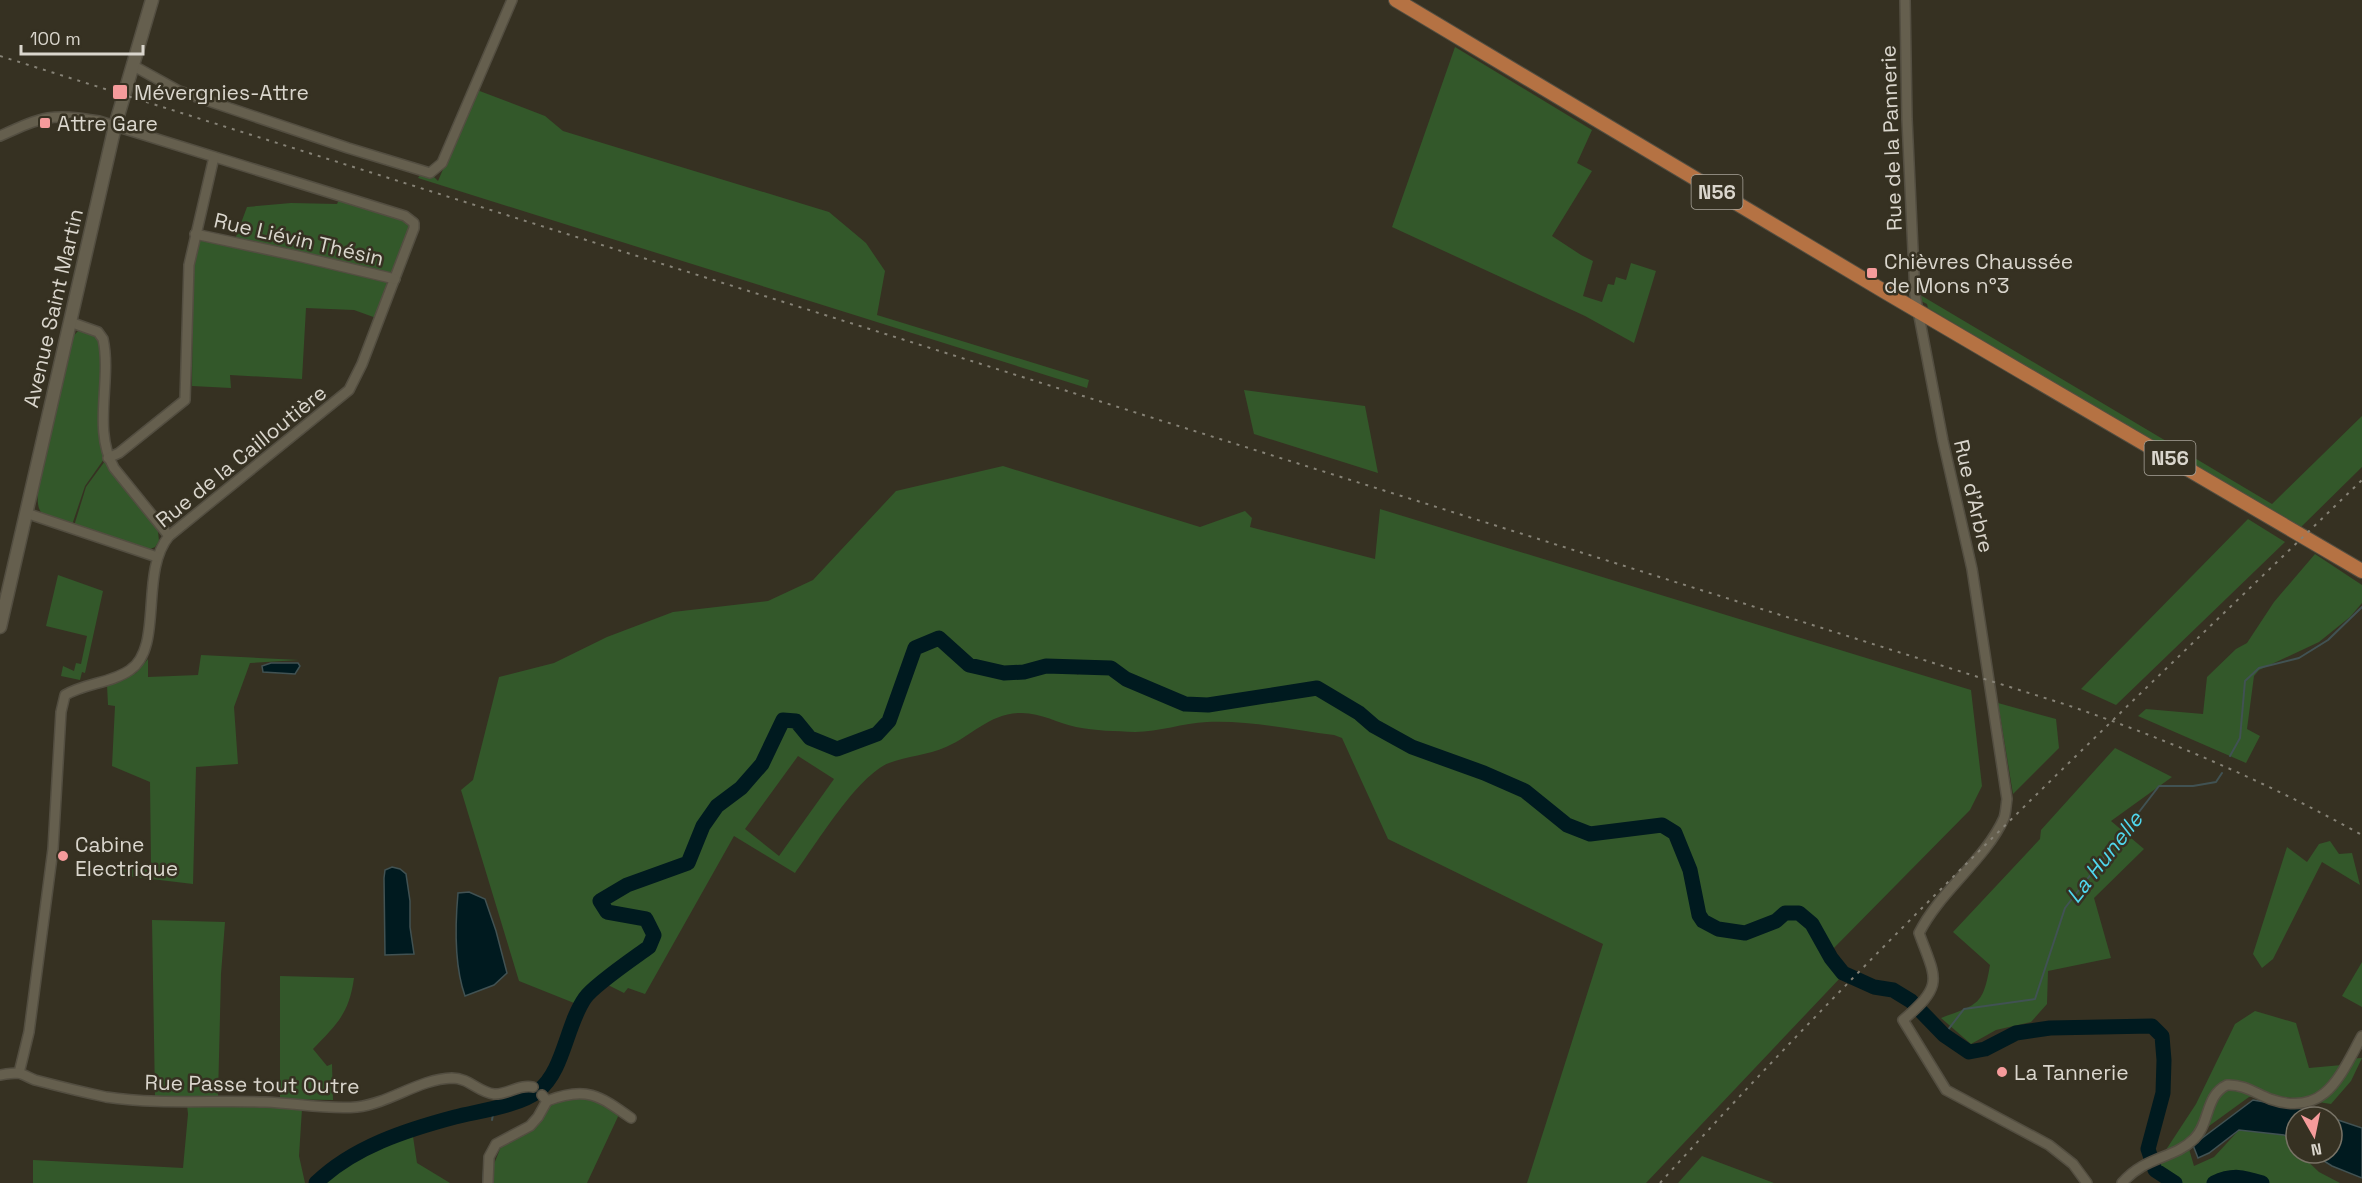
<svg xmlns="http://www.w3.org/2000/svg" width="2362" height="1183" font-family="'Space Grotesk',sans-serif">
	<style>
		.green { fill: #33582a; fill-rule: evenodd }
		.water { fill: #001a1f; stroke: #415253; stroke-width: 1.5 }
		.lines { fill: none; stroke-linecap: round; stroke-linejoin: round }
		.stream { stroke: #415253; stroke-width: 2 }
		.river { stroke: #001a1f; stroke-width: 15 }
		.street-casing { stroke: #534e41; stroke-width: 12 }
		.secondary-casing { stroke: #534e41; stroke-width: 15 }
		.primary-casing { stroke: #534e41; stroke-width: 16 }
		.street { stroke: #655f4e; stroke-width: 9 }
		.secondary { stroke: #655f4e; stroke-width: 12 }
		.primary { stroke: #b57243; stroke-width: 14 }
		.rail { stroke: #868276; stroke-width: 2; stroke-dasharray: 3 6; stroke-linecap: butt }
		.poi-dot { fill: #f59b9b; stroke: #363122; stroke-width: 2 }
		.labels { text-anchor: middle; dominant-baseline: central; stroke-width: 5; stroke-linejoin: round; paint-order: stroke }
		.shield { fill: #363122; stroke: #a9a49a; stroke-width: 1.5 }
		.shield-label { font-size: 20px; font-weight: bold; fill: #dad6cd }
		.poi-label { font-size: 21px; fill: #dad6cd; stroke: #363122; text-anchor: start }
		.street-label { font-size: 21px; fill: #dad6cd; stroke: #363122 }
		.water-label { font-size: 22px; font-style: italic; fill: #50d7ed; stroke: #363122 }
	</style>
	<rect width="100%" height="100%" fill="#363122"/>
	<g class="green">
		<path d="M 1455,47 L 1592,130 L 1577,163 L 1592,171 L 1552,236 L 1581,255 L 1593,261 L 1583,296 L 1602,302 L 1608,284 L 1614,285 L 1616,277 L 1626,280 L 1631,263 L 1656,271 L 1634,343 L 1585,316 L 1392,227 Z"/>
		<path d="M 477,90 L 545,116 L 563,131 L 829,212 L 866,243 L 885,271 L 877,315 L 1089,380 L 1087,388 L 418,178 L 420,175 L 434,177 L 438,181 Z"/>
		<path d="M 341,195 L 414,223 L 379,319 L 354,310 L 306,308 L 302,379 L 230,375 L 231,388 L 192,386 L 193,263 L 202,236 L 234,242 L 247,207 L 291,203 L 337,204 Z"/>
		<path d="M 1917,293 L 2272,504 L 2362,416 L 2362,467 L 2300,528 L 1928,308 L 1927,304 L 1917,299 Z"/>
		<path d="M 78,331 L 96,335 L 101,342 L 100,439 L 104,459 L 85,486 L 72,525 C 40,514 36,519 38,483 L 69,341 Z"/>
		<path d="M 1244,390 L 1365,406 L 1378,473 L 1254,434 Z"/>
		<path d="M 105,461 L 158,531 L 159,541 L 155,547 L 148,550 L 74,526 L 86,487 Z"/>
		<path d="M 1003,466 L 1200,527 L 1245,511 L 1252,518 L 1250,527 L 1375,559 L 1380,509 L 1971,690 L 1982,786 L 1970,810 L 1827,955 L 1842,976 L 1646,1183 L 1527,1183 L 1603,944 L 1388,839 L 1342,738 L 1334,735 C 1293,730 1249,720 1207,722 C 1183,723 1159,732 1135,732 C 1116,731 1095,731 1076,727 C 1057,723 1040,712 1019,713 C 989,714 972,736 946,747 C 928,755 907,756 889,763 C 857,776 817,843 795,873 L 734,836 L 645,994 L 628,988 L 624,993 L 608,985 L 592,1000 L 584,996 L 579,1005 L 519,981 L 461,790 L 473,780 L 499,677 L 554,663 L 607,637 L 673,612 L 768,601 L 813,580 L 896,491 ZM 1067,664 L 1085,668 L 1111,668 L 1141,689 L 1144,693 L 1108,670 L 1080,670 L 1078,675 ZM 1317,688 C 1349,707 1378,731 1411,747 C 1458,768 1511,774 1548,811 L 1523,792 L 1411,749 L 1373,727 L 1316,690 L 1252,702 L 1205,706 ZM 798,756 L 834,779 L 779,856 L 745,829 ZM 1548,811 L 1567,825 L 1590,834 L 1662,825 L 1675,832 L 1692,872 L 1700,909 L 1714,930 L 1704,928 L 1697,915 L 1688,870 L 1674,833 L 1662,826 L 1590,835 L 1567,826 Z"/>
		<path d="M 2248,519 L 2285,542 L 2116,705 L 2081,689 Z"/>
		<path d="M 2315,554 L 2362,585 L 2362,603 L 2350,617 L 2319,642 L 2259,670 L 2254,676 L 2247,729 L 2260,736 L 2246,763 L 2138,716 L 2146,709 L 2203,714 L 2207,677 L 2236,649 L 2247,643 L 2274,602 Z"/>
		<path d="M 58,575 L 103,591 L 85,673 L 82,672 L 80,680 L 61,676 L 63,666 L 74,671 L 76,663 L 81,664 L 87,636 L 46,626 Z"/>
		<path d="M 201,655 L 299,660 L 250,663 L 234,707 L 238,764 L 196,767 L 193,884 L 118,875 L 119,864 L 151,865 L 150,782 L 112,766 L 115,706 L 108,705 L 107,685 L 136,673 L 148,659 L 148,677 L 198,675 Z"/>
		<path d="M 1998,703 L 2056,719 L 2059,748 L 2013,794 Z"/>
		<path d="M 2115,748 L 2172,777 L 2111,821 L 2144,849 L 2094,898 L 2111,958 L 2048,971 L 2047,1004 L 2031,1022 L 1996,1030 L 1971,1044 L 1941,1018 C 1978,1004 1983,1006 1990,965 L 1953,932 L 2040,839 L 2041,830 Z"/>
		<path d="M 2330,841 L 2339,854 L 2352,853 L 2360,885 L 2322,862 L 2273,959 L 2262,968 L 2253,954 L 2287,847 L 2307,862 L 2319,844 Z"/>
		<path d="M 152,920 L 225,922 L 221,974 L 218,1098 L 155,1097 Z"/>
		<path d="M 2362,962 L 2362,1007 L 2342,996 Z"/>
		<path d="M 280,976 L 354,978 C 349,1014 337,1024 313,1049 L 327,1066 L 332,1064 L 333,1100 L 280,1099 Z"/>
		<path d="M 2255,1011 L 2296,1023 L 2309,1068 L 2342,1065 L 2345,1059 L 2362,1058 L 2351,1081 L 2331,1104 L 2266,1094 L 2249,1097 L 2187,1142 L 2194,1166 L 2214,1157 L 2239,1130 L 2284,1135 L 2296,1149 L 2296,1153 L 2299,1153 L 2319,1172 L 2340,1183 L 2166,1183 L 2158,1162 L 2196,1104 L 2235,1024 Z"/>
		<path d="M 585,1090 L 622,1108 L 587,1183 L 493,1183 L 494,1164 L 502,1144 C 531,1132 536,1129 551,1102 Z"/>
		<path d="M 187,1105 L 268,1106 L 302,1109 L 299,1156 L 305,1183 L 33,1183 L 33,1160 L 183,1168 L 188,1114 Z"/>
		<path d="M 412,1130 L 417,1163 L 450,1183 L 316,1183 C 342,1158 378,1141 412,1130 Z"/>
		<path d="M 1702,1156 L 1774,1183 L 1678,1183 Z"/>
	</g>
	<g class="water">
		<path d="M 271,663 L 298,663 L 300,666 L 295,674 L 263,672 L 262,666 Z"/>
		<path d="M 392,867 L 400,869 L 406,874 L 410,901 L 410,927 L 414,954 L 385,955 L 384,878 L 385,870 Z"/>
		<path d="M 469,892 L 485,899 L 496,931 L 507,973 L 494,985 L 465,996 C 454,965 455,926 458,893 Z"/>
		<path d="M 2253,1100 L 2317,1111 L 2330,1117 L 2296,1117 L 2296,1143 L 2284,1135 L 2239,1130 L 2209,1153 L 2198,1158 L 2193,1145 Z"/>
		<path d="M 2332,1118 L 2362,1128 L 2362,1178 L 2332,1166 L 2311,1153 L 2332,1153 Z"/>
	</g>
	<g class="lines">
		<g class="stream">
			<path d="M 2230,756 L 2240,738 L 2245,681 L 2259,668 L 2299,658 L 2328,640 L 2362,607"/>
			<path d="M 1944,1035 L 1964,1009 L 2035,999 L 2065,908 L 2159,786 L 2193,786 L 2216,782 L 2222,773"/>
			<path d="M 492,1120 L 494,1109"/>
			<path d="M 483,1183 L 484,1168"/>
		</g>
		<g class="river">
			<path d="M 316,1183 C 353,1147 406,1130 455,1117 C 478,1111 519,1106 538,1091 C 564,1071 566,1025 585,998 C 594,985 634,958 649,947 L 654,935 L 646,919 L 607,912 L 600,901 L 627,885 L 688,863 L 703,826 L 717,806 L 741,788 L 762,764 L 783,720 L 796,721 L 810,738 L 837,749 L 877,734 L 889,721 L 915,648 L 939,638 L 969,665 L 1004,673 L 1024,672 L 1046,666 L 1111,668 L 1126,679 L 1185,704 L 1208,705 L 1317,688 L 1359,713 L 1374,726 L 1412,747 L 1484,773 L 1525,791 L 1567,825 L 1590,834 L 1662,825 L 1675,833 L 1690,870 L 1699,915 L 1703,921 L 1718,929 L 1745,933 L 1776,921 L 1785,913 L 1799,913 L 1812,924 L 1831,958 L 1843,973 L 1874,987 L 1893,990 L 1911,1001 L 1944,1035 L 1969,1052 L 1985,1049 L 2016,1033 L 2050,1028 L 2152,1026 L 2162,1036 L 2164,1060 L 2163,1093 L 2148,1149 L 2155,1170 L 2175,1183"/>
			<path d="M 2214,1183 C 2233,1174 2243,1177 2262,1183"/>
		</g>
		<g class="street-casing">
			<g id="street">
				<path d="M 1905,0 L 1907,119 L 1915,295 L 1943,441 L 1972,569 L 2007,799 C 2006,805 2006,812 2004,818 C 1986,859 1940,891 1919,933 C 1936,980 1945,984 1903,1020 L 1946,1090 L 2049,1145 L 2073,1164 L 2087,1183"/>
				<path d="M 132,65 L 179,91 L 348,148 L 430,173 L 442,163 L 512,0"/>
				<path d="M 0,136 C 44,116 51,113 99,121 L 405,216 L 414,223 L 414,228 L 362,364 L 349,390 L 169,536 C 139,572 164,647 130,670 C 112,683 85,683 65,695 L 61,712 L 53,849 L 29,1032 L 19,1073"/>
				<path d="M 195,234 L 302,257 L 395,279"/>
				<path d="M 70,322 L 98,332 L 103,339 C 112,381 92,429 114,468 L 169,536"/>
				<path d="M 108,458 L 119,453 L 185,400 L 189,265 L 214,157"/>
				<path d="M 26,513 L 157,557"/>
				<path d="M 0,1075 C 6,1074 13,1073 18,1073 C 24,1074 29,1078 35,1080 C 58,1086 82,1092 106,1097 C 158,1105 213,1100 265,1102 C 296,1103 327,1110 357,1107 C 390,1103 419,1079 452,1078 C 469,1078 478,1092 494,1094 C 507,1095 519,1084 533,1087"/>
				<path d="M 547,1101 C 586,1086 599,1095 631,1118"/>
				<path d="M 488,1183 L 489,1157 L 496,1144 L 530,1126 L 538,1117 L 547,1101 L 542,1095"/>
				<path d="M 2122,1183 C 2145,1156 2174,1159 2194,1139 C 2210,1124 2205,1095 2227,1085 C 2243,1084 2255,1093 2270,1099 C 2325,1118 2340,1076 2362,1036"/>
			</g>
		</g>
		<g class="secondary-casing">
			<path id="secondary" d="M 0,627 L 115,126 L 152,0"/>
		</g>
		<g class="primary-casing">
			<path id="primary" d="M 1396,0 L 1887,293 L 2362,571"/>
		</g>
		<use href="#street" class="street"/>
		<use href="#secondary" class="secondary"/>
		<use href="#primary" class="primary"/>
		<g class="rail">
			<path d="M 0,56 L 2064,704 C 2167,739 2267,782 2362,835"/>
			<path d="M 1660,1183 C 1882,937 2124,710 2362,480"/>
		</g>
	</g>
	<g class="poi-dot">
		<rect x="112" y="84" width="16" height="16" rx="3"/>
		<rect x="39" y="117" width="12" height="12" rx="3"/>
		<rect x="1866" y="267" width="12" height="12" rx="3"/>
		<circle cx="63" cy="856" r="6"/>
		<circle cx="2002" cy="1072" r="6"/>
	</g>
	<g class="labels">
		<g class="shield">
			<rect x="1691.5" y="175" width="51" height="34" rx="4.5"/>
			<rect x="2144.5" y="441" width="51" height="34" rx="4.5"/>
		</g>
		<g class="shield-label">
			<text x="1717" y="192">N56</text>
			<text x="2170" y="458">N56</text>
		</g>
		<g class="poi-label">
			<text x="134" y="92">Mévergnies-Attre</text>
			<text x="57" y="123">Attre Gare</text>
			<text x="1884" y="261">Chièvres Chaussée<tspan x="1884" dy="24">de Mons n°3</tspan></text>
			<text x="75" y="844">Cabine<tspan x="75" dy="24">Electrique</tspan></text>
			<text x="2014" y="1072">La Tannerie</text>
		</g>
		<g class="street-label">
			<text transform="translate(1891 138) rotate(-92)">Rue de la Pannerie</text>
			<text transform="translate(299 239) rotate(13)">Rue Liévin Thésin</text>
			<text transform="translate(53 308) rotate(-77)">Avenue Saint Martin</text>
			<text transform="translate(241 456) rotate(-39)">Rue de la Cailloutière</text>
			<text transform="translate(1974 496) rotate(77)">Rue d'Arbre</text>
			<text transform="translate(252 1084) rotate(1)">Rue Passe tout Outre</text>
		</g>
		<g class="water-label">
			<text transform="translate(2104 857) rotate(-52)">La Hunelle</text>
		</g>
	</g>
	<g transform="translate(2314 1135) rotate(171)"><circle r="28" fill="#363122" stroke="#787366" stroke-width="1.5"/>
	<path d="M0-4.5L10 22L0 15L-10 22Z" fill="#f59b9b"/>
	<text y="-9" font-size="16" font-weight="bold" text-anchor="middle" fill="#dad6cd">N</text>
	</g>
	<path d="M21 45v9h122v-9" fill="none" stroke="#dad6cd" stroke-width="3"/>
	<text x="30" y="45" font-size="18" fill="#dad6cd" stroke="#363122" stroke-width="4.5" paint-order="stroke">100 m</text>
</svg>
